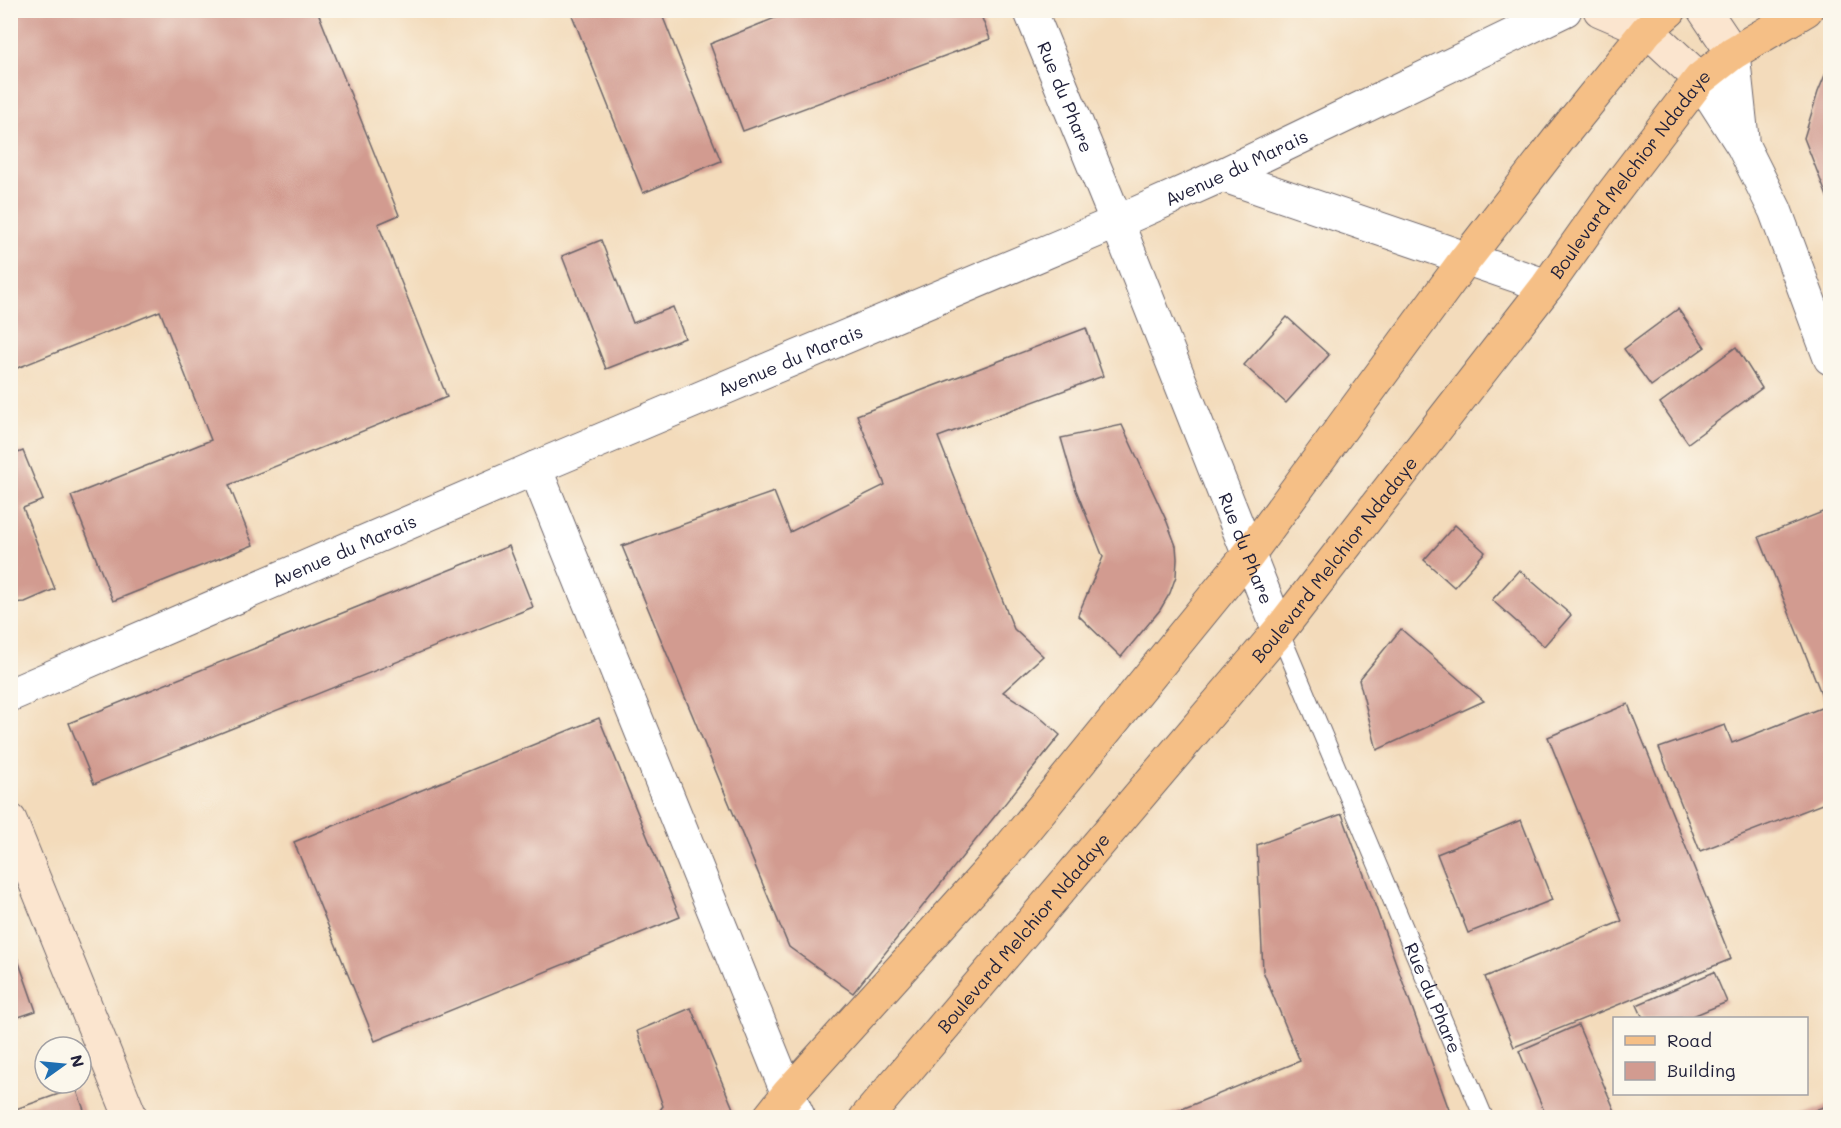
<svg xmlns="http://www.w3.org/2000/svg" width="1841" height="1128" font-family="Mali,sans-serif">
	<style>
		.building { fill: #d29b90 }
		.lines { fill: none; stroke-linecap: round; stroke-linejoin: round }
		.lane-casing { stroke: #6b6368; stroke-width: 20 }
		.street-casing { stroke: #6b6368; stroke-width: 35 }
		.secondary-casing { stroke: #6b6368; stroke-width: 35 }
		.primary-casing { stroke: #6b6368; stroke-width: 35 }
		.lane { stroke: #fff; stroke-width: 18 }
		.street { stroke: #fff; stroke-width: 33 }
		.secondary { stroke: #fbe5cf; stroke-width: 33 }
		.primary { stroke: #f5bf86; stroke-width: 33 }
		.labels { text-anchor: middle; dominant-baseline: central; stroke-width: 4.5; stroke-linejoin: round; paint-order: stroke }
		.street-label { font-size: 18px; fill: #22223b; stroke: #fbf7ec }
	</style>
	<rect width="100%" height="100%" fill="#fbf7ec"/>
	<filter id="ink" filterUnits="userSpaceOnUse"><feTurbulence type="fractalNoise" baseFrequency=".0167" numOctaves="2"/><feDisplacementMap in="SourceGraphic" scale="12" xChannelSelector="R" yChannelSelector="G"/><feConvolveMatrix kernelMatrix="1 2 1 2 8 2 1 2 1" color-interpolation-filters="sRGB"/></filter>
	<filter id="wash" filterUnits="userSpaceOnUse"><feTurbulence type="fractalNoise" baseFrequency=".008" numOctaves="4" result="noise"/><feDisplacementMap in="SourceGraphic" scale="24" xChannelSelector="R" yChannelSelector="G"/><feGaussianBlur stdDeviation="1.35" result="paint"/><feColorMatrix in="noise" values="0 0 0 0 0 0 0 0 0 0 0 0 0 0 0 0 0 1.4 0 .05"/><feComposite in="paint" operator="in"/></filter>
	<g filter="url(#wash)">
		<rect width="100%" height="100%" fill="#f3dbbb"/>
		<g id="blocks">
			<g class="building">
				<path d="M 10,10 L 317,10 L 399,215 L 378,224 L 447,397 L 229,485 L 253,545 L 113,601 L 71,496 L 211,440 L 160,311 L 10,371 Z"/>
				<path d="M 570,10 L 660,10 L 721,161 L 643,193 Z"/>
				<path d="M 795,10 L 979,10 L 990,39 L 743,131 L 710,44 Z"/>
				<path d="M 1830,63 L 1830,204 L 1804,138 L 1818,92 Z"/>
				<path d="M 601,240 L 633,323 L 673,307 L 685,338 L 606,369 L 562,256 Z"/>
				<path d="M 1678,309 L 1705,347 L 1651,386 L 1624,349 Z"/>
				<path d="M 1287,317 L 1329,355 L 1286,403 L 1244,365 Z"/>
				<path d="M 1086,328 L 1103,376 L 938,437 L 1014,629 L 1043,656 L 1003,692 L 1034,712 L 1060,735 L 853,993 L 789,947 L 622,546 L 774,492 L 790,532 L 885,485 L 857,415 Z"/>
				<path d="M 1736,347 L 1762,388 L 1688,443 L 1660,403 Z"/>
				<path d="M 1122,425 L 1167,522 L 1176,546 L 1177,559 L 1176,576 L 1170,593 L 1160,610 L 1121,657 L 1078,615 L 1103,557 L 1076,490 L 1061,438 Z"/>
				<path d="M 23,451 L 43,500 L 23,508 L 55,589 L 25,602 L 11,603 L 10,456 Z"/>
				<path d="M 1830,509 L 1830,801 L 1700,851 L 1659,748 L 1725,725 L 1732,743 L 1826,706 L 1759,537 Z"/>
				<path d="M 1455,525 L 1485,552 L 1454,587 L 1424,560 Z"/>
				<path d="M 509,546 L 533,607 L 94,784 L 69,723 Z"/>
				<path d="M 1519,570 L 1571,615 L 1544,646 L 1492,600 Z"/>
				<path d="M 1401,629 L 1484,701 L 1377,750 L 1359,680 Z"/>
				<path d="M 1628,704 L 1731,959 L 1514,1047 L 1485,977 L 1622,921 L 1548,737 Z"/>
				<path d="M 599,718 L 680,917 L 375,1041 L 294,842 Z"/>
				<path d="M 1342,814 L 1452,1118 L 1160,1118 L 1300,1061 L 1263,971 L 1257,845 Z"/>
				<path d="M 1521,820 L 1552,900 L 1468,933 L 1437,854 Z"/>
				<path d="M 11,940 L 36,1011 L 10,1020 L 10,941 Z"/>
				<path d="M 1714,972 L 1727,1002 L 1688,1018 L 1643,1018 L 1637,1005 Z"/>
				<path d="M 691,1008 L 737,1118 L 654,1118 L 663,1106 L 637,1031 Z"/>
				<path d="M 1578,1025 L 1618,1118 L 1547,1118 L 1519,1051 Z"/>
				<path d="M 76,1088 L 87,1118 L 10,1118 L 10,1111 Z"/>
				<path d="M 1830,1104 L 1830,1118 L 1798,1118 L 1798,1117 Z"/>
			</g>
		</g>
	</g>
	<g filter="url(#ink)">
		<use href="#blocks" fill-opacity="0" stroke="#6b6368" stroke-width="1.5"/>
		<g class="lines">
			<g class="lane-casing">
				<g id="lane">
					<path id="s1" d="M 1279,631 L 1484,1118"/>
				</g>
			</g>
			<g class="street-casing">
				<g id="street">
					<path id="s2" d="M 1030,10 L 1117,222 L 1279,631"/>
					<path d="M 1733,53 L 1742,138"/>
					<path d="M 1700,79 L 1743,146 L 1775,210 L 1830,358"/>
					<path d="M 1222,175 L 1547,286"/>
					<path d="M 535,468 L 788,1094 L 799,1118"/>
					<path id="s3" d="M 10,695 L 535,468 L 1117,222 L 1222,175 L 1565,10"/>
				</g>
			</g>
			<g class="secondary-casing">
				<g id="secondary">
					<path d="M 1600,10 L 1647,30 L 1700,79"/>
					<path d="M 1704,10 L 1733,53"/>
					<path d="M 10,820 L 131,1118"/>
				</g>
			</g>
			<g class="primary-casing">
				<g id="primary">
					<path d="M 769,1118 L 788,1094 L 1008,850 L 1249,554 L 1465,260 L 1558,140 L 1647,30 L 1670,10"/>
					<path id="s4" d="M 866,1118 L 1279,631 L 1547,286 L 1610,197 L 1700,79 L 1733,53 L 1806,10"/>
				</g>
			</g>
			<use href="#lane" class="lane"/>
			<use href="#street" class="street"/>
			<use href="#secondary" class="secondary"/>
			<use href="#primary" class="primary"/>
		</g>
	</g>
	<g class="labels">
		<g class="street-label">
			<text stroke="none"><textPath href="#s2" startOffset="94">Rue du Phare</textPath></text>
			<text stroke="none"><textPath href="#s3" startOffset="1335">Avenue du Marais</textPath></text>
			<text stroke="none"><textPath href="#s4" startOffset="1215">Boulevard Melchior Ndadaye</textPath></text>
			<text stroke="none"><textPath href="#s3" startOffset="849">Avenue du Marais</textPath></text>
			<text stroke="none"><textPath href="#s2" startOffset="580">Rue du Phare</textPath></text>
			<text stroke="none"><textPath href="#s3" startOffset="364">Avenue du Marais</textPath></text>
			<text stroke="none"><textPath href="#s4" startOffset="729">Boulevard Melchior Ndadaye</textPath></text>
			<text stroke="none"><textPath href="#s4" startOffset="243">Boulevard Melchior Ndadaye</textPath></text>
			<text stroke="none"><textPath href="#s1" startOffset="398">Rue du Phare</textPath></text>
		</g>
	</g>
	<rect width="1841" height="1128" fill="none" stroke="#fbf7ec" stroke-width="36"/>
	<rect x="1613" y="1017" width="195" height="78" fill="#fbf7ec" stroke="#a4a2a5" stroke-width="1.5"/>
	<rect x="1625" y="1036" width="30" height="9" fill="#f5bf86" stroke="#a4a2a5" stroke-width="1.5"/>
	<text x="1667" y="1047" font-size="18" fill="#22223b">Road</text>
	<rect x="1625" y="1062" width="30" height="18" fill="#d29b90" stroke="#a4a2a5" stroke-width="1.5"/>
	<text x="1667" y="1077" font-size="18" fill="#22223b">Building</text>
	<g transform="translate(63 1065) rotate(75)"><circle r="28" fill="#fbf7ec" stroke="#a4a2a5" stroke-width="1.5"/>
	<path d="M0-4.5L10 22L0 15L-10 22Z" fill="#1f6fb2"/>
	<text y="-9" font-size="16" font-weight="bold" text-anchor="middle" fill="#22223b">N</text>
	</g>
</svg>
